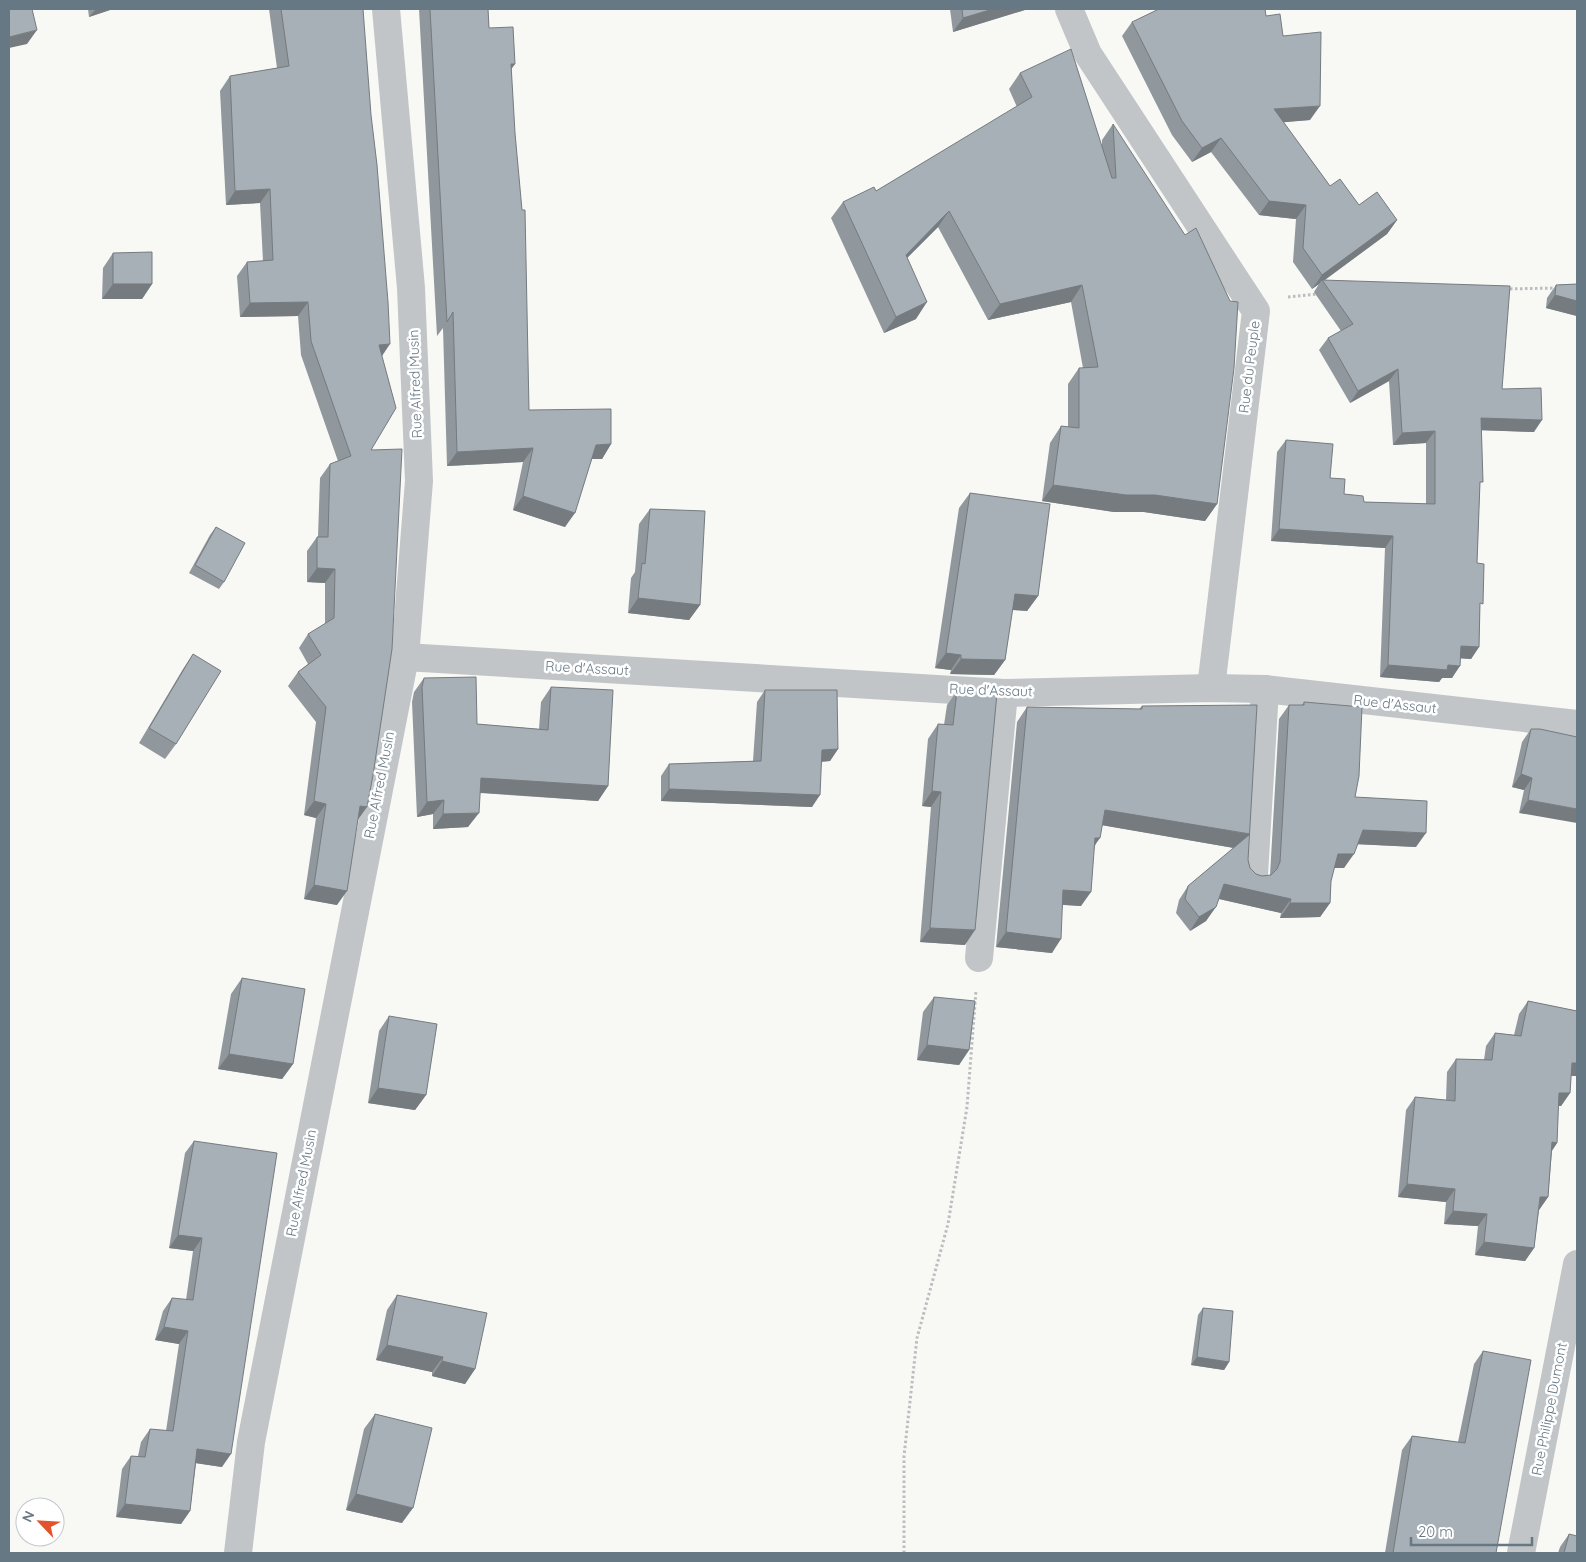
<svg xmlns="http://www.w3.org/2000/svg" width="1586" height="1562" font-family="Quicksand,sans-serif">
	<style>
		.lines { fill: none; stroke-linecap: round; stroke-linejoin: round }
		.path { stroke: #bbbec0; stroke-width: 3; stroke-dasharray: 2.5 2.5; stroke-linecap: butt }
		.minor { stroke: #c1c5c8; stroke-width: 28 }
		.wall { fill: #90979d }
		.shaded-wall { fill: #757b7f }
		.building { fill: #a7b0b6; stroke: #757b7f }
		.labels { text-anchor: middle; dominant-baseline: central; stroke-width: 5; stroke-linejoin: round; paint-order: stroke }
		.street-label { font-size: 14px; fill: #677885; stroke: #fff }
	</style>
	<rect width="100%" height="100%" fill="#f8f8f5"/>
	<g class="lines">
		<g class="path">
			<path d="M 1505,289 L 1557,288"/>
			<path d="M 1288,297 L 1319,294"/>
			<path d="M 904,1553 L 904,1456 L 917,1338 L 948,1224 L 967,1107 L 976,991"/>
		</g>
		<g class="minor">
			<path d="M 1069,9 L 1088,54 L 1256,311 L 1211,688"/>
			<path d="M 405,657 L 1004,693 L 1211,688 L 1265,689 L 1577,724"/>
			<path d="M 1254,875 L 1265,689"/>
			<path d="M 979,958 L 1004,693"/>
			<path d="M 238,1553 L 251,1442 L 405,657 L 419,481 L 411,288 L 386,9"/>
			<path d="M 1521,1553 L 1577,1264"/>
		</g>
	</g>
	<g class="wall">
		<path d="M 88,9 L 113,9 L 89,17 Z"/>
		<path d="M 269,9 L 363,9 L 382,355 L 371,450 L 358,820 L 337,905 L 304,899 L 316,818 L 304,815 L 316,722 L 288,686 L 298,672 L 308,664 L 299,648 L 308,634 L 325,624 L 325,583 L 307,582 L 307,551 L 317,537 L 318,537 L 320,478 L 330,464 L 338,461 L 301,355 L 298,316 L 240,317 L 237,276 L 247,262 L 263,261 L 260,203 L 226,205 L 220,91 L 230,76 L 277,68 Z"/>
		<path d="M 419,9 L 488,9 L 489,28 L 511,70 L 529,410 L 611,444 L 602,459 L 592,459 L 565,527 L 513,510 L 523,462 L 447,466 L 443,328 L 437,336 Z"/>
		<path d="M 950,9 L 1028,9 L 953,32 Z"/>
		<path d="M 1266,16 L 1283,36 L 1310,120 L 1283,122 L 1330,186 L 1359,205 L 1397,220 L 1387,234 L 1325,280 L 1502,389 L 1534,432 L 1482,430 L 1477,563 L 1480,608 L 1479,647 L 1471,659 L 1461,658 L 1452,678 L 1442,678 L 1439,682 L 1380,677 L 1385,548 L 1271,541 L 1277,452 L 1286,440 L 1330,478 L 1344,494 L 1364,502 L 1426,504 L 1426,443 L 1393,445 L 1389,381 L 1350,403 L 1319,350 L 1328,338 L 1341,331 L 1314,292 L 1319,284 L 1312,289 L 1293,262 L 1296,219 L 1259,215 L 1211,152 L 1192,162 L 1172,135 L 1122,36 L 1132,22 Z"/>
		<path d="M 1020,73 L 1102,148 L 1102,140 L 1113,124 L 1217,504 L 1205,521 L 1144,512 L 1114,512 L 1042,501 L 1050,443 L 1061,426 L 1068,427 L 1068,384 L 1079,368 L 1083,368 L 1071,302 L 988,320 L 938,227 L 907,258 L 916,319 L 884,333 L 831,218 L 843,202 L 876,191 L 1017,107 L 1009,89 Z"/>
		<path d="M 113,253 L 152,284 L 142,299 L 102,299 L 103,268 Z"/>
		<path d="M 1577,284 L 1577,316 L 1546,308 L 1547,298 L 1556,285 Z"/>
		<path d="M 970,493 L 1038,596 L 1027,611 L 1012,610 L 1005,660 L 994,675 L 950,674 L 951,670 L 935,668 L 959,508 Z"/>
		<path d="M 650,509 L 700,605 L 689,620 L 628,613 L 631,578 L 635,572 L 639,524 Z"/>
		<path d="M 216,527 L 224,582 L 219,589 L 189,573 L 210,535 Z"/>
		<path d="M 193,654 L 176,744 L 165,759 L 139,743 L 183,669 Z"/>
		<path d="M 424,678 L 477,724 L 539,729 L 541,702 L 551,687 L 608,786 L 598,801 L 480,793 L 468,827 L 433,829 L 433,814 L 417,817 L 412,702 L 414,692 Z"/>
		<path d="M 765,690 L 838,749 L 830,761 L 821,762 L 812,807 L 661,801 L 661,776 L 669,764 L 753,761 L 757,702 Z"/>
		<path d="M 957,691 L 965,945 L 920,942 L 931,807 L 922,806 L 928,739 L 938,724 L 944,725 L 947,705 Z"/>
		<path d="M 1304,702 L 1355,797 L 1416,847 L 1357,844 L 1344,868 L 1334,868 L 1331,881 L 1330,903 L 1320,917 L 1280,918 L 1281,913 L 1219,899 L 1206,921 L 1190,931 L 1176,913 L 1179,900 L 1188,886 L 1234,848 L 1102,825 L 1095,846 L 1081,906 L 1063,905 L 1052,953 L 996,947 L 1017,722 L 1027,707 L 1139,709 L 1142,706 L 1248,860 L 1250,868 L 1256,874 L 1262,876 L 1270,875 L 1279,719 L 1289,705 L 1302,705 Z"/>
		<path d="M 1531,729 L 1577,737 L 1519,813 L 1524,790 L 1512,787 L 1522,742 Z"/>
		<path d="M 242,978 L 293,1064 L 282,1079 L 218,1069 L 231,994 Z"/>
		<path d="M 934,997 L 969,1050 L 959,1065 L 917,1060 L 923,1012 Z"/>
		<path d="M 1528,1001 L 1577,1011 L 1577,1076 L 1571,1076 L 1570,1093 L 1561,1106 L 1558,1106 L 1557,1143 L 1552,1151 L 1548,1197 L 1539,1210 L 1534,1248 L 1525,1261 L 1475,1255 L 1478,1226 L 1444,1224 L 1446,1202 L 1398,1197 L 1406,1110 L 1415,1097 L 1446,1100 L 1447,1072 L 1456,1059 L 1484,1060 L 1486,1046 L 1495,1033 L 1514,1035 L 1519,1014 Z"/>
		<path d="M 389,1016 L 426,1095 L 415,1110 L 368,1103 L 379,1031 Z"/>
		<path d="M 194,1141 L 222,1467 L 196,1463 L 190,1511 L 181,1524 L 116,1517 L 122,1469 L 131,1456 L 138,1456 L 141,1442 L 150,1429 L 166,1431 L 179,1344 L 155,1340 L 163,1311 L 172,1298 L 186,1300 L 193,1251 L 169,1248 L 185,1153 Z"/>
		<path d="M 397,1295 L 475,1369 L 465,1384 L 432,1376 L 432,1372 L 376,1360 L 387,1310 Z"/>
		<path d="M 1203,1308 L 1229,1362 L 1224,1370 L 1191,1365 L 1198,1315 Z"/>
		<path d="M 1483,1351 L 1496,1553 L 1385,1553 L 1402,1450 L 1412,1436 L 1458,1442 L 1474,1364 Z"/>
		<path d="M 375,1414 L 402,1523 L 346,1510 L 364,1429 Z"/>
		<path d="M 1569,1534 L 1577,1553 L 1558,1553 L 1560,1547 Z"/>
	</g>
	<g class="shaded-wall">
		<path d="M 96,9 L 113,9 L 89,17 Z"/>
		<path d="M 993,9 L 1028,9 L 953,32 L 963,18 Z"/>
		<path d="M 37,30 L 27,44 L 9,48 L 9,37 Z"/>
		<path d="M 511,64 L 515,64 L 505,78 Z"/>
		<path d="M 1320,106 L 1310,120 L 1264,124 L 1274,109 Z"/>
		<path d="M 1221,138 L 1211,152 L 1192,162 L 1202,148 Z"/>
		<path d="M 270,189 L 260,203 L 226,205 L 235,191 Z"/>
		<path d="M 1269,201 L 1306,205 L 1296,219 L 1259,215 Z"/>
		<path d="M 949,211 L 938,227 L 894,271 L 906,255 Z"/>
		<path d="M 1397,220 L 1387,234 L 1323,281 L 1322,280 L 1319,284 L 1312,289 L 1322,275 Z"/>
		<path d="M 113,284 L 152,284 L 142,299 L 102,299 Z"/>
		<path d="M 1082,285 L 1071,302 L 988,320 L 1000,304 Z"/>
		<path d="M 1555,295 L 1577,301 L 1577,316 L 1546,308 Z"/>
		<path d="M 308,302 L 298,316 L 240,317 L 250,303 Z"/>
		<path d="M 927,302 L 916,319 L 884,333 L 896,317 Z"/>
		<path d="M 390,344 L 380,359 L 379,345 Z"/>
		<path d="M 1398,369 L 1389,381 L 1350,403 L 1358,391 Z"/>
		<path d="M 1481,418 L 1542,420 L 1534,432 L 1473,430 Z"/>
		<path d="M 1435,431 L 1426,443 L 1393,445 L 1402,433 Z"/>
		<path d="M 611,444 L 602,459 L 586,459 L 596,445 Z"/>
		<path d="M 533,448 L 523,462 L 447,466 L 457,452 Z"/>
		<path d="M 1053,485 L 1155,495 L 1217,504 L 1205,521 L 1144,512 L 1114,512 L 1042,501 Z"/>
		<path d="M 523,496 L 575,513 L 565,527 L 513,510 Z"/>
		<path d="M 1279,529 L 1393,536 L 1385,548 L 1271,541 Z"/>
		<path d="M 317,568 L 335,569 L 325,583 L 307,582 Z"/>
		<path d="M 1015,594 L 1038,596 L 1027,611 L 1004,609 Z"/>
		<path d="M 638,598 L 700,605 L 689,620 L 628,613 Z"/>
		<path d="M 1461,646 L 1479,647 L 1471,659 L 1453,658 Z"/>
		<path d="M 946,653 L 961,655 L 951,670 L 935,668 Z"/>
		<path d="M 961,659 L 1005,660 L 994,675 L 950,674 Z"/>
		<path d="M 1388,665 L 1448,665 L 1460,666 L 1452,678 L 1442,678 L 1439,682 L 1380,677 Z"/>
		<path d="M 838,749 L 830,761 L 813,762 L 822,750 Z"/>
		<path d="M 1521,774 L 1532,778 L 1524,790 L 1512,787 Z"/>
		<path d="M 481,778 L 608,786 L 598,801 L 471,792 Z"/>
		<path d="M 669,789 L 820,795 L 812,807 L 661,801 Z"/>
		<path d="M 932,791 L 941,792 L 931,807 L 922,806 Z"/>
		<path d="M 444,800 L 433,814 L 417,817 L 427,802 Z"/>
		<path d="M 1528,800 L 1577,809 L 1577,823 L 1519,813 Z"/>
		<path d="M 314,801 L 326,804 L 316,818 L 304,815 Z"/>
		<path d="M 360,806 L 367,807 L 357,821 Z"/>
		<path d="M 1105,810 L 1250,834 L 1240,849 L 1095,824 Z"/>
		<path d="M 479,813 L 468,827 L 433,829 L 443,814 Z"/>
		<path d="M 1363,830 L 1426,833 L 1416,847 L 1353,844 Z"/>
		<path d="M 1095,838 L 1100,838 L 1090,852 Z"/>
		<path d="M 1338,854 L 1354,854 L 1344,868 L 1328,868 Z"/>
		<path d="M 1224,884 L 1291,899 L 1281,913 L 1215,898 Z"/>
		<path d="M 314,885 L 347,891 L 337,905 L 304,899 Z"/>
		<path d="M 1063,890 L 1091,892 L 1081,906 L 1053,904 Z"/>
		<path d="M 1290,903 L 1330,903 L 1320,917 L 1280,918 Z"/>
		<path d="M 1216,907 L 1206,921 L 1190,931 L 1199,917 Z"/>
		<path d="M 930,928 L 975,930 L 965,945 L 920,942 Z"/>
		<path d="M 1006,932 L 1061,939 L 1052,953 L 996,947 Z"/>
		<path d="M 927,1045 L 969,1050 L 959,1065 L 917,1060 Z"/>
		<path d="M 229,1054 L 293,1064 L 282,1079 L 218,1069 Z"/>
		<path d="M 1572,1063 L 1577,1063 L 1577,1076 L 1563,1076 Z"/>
		<path d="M 378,1088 L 426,1095 L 415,1110 L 368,1103 Z"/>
		<path d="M 1559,1093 L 1570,1093 L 1561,1106 L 1550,1106 Z"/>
		<path d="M 1552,1142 L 1557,1143 L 1548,1156 Z"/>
		<path d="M 1407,1184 L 1455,1189 L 1446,1202 L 1398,1197 Z"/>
		<path d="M 1540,1197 L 1548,1197 L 1539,1210 Z"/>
		<path d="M 1453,1211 L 1487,1214 L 1478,1226 L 1444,1224 Z"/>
		<path d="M 178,1235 L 202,1238 L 193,1251 L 169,1248 Z"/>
		<path d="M 1484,1242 L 1534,1248 L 1525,1261 L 1475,1255 Z"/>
		<path d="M 164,1327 L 188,1331 L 179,1344 L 155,1340 Z"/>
		<path d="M 387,1345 L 443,1357 L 432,1372 L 376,1360 Z"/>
		<path d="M 1197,1357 L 1229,1362 L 1224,1370 L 1191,1365 Z"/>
		<path d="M 442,1361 L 475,1369 L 465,1384 L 432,1376 Z"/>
		<path d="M 197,1449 L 231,1454 L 222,1467 L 188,1462 Z"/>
		<path d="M 356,1494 L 413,1508 L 402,1523 L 346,1510 Z"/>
		<path d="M 125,1504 L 190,1511 L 181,1524 L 116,1517 Z"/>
	</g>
	<g class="building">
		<path d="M 9,9 L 32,9 L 37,30 L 9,37 Z"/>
		<path d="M 281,9 L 363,9 L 371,115 L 377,165 L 388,302 L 390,344 L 379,345 L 396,408 L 371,450 L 402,449 L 392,649 L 373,775 L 367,807 L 360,806 L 347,891 L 314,885 L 326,804 L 314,801 L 326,707 L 298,672 L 321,655 L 308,634 L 334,618 L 335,569 L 317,568 L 317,537 L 328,537 L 330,464 L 351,456 L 311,341 L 308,302 L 250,303 L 247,262 L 273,260 L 270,189 L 235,191 L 230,76 L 289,66 Z"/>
		<path d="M 430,9 L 488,9 L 489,28 L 513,27 L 515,64 L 511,64 L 515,133 L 522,210 L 525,210 L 529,410 L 611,409 L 611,444 L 596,445 L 575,513 L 523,496 L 533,448 L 457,452 L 453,312 L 447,322 Z"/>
		<path d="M 962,9 L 993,9 L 963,18 Z"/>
		<path d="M 1159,9 L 1265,9 L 1266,16 L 1280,14 L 1283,36 L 1321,32 L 1320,106 L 1274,109 L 1330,186 L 1340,179 L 1359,205 L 1377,192 L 1397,220 L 1322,275 L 1303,248 L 1306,205 L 1269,201 L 1221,138 L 1202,148 L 1182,121 L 1132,22 Z"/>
		<path d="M 1071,49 L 1112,178 L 1116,178 L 1113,124 L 1185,235 L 1196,228 L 1230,301 L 1238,302 L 1234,368 L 1217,504 L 1155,495 L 1126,495 L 1053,485 L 1061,426 L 1079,428 L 1079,368 L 1098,367 L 1082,285 L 1000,304 L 949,211 L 906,255 L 927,302 L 896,317 L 843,202 L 874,187 L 876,191 L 1032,97 L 1020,73 Z"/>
		<path d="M 152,252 L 152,284 L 113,284 L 113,253 Z"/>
		<path d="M 1322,280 L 1510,286 L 1502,389 L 1541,388 L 1542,420 L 1481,418 L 1483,482 L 1480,482 L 1477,563 L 1484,564 L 1483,604 L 1480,603 L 1479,647 L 1461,646 L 1460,666 L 1448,665 L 1447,670 L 1388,665 L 1393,536 L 1279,529 L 1286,440 L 1333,444 L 1330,478 L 1345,479 L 1344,494 L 1363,496 L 1364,502 L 1435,504 L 1435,431 L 1402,433 L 1398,369 L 1358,391 L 1328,338 L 1353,324 Z"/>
		<path d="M 1577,284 L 1577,301 L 1555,295 L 1556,285 Z"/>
		<path d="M 970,493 L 1050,504 L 1038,596 L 1015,594 L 1005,660 L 961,659 L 961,655 L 946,653 Z"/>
		<path d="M 650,509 L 705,511 L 700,605 L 638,598 L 642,563 L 645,564 Z"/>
		<path d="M 216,527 L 245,543 L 224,582 L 195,565 Z"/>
		<path d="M 193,654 L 221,671 L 176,744 L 149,728 Z"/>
		<path d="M 476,677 L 477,724 L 548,730 L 551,687 L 613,690 L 608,786 L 481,778 L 479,813 L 443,814 L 444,800 L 427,802 L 422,687 L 424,678 Z"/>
		<path d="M 765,690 L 837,690 L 838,749 L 822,750 L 820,795 L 669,789 L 669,764 L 761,761 Z"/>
		<path d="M 957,691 L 997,693 L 975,930 L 930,928 L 941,792 L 932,791 L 938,724 L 953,725 Z"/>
		<path d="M 1304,702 L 1362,707 L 1359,776 L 1355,797 L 1427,801 L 1426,833 L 1363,830 L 1354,854 L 1338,854 L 1331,881 L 1330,903 L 1290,903 L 1291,899 L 1224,884 L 1216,907 L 1199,917 L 1185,899 L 1188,886 L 1250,834 L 1105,810 L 1100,838 L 1095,838 L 1091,892 L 1063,890 L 1061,939 L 1006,932 L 1027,707 L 1142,709 L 1142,706 L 1257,705 L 1248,860 L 1250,868 L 1256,874 L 1262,876 L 1271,875 L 1277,869 L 1280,862 L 1289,705 L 1304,705 Z"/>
		<path d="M 1531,729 L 1540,729 L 1577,737 L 1577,809 L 1528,800 L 1532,778 L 1521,774 Z"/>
		<path d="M 242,978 L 305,989 L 293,1064 L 229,1054 Z"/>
		<path d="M 934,997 L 975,1001 L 969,1050 L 927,1045 Z"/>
		<path d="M 1528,1001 L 1577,1011 L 1577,1063 L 1572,1063 L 1570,1093 L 1559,1093 L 1557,1143 L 1552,1142 L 1548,1197 L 1540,1197 L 1534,1248 L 1484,1242 L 1487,1214 L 1453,1211 L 1455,1189 L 1407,1184 L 1415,1097 L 1455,1101 L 1456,1059 L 1492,1060 L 1495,1033 L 1521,1036 Z"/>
		<path d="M 389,1016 L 437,1024 L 426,1095 L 378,1088 Z"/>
		<path d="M 194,1141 L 277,1153 L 231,1454 L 197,1449 L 190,1511 L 125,1504 L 131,1456 L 145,1457 L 150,1429 L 173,1431 L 188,1331 L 164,1327 L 172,1298 L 193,1300 L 202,1238 L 178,1235 Z"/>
		<path d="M 397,1295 L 487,1313 L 475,1369 L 442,1361 L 443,1357 L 387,1345 Z"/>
		<path d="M 1203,1308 L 1233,1311 L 1229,1362 L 1197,1357 Z"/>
		<path d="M 1483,1351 L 1531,1360 L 1496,1553 L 1393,1553 L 1412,1436 L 1465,1443 Z"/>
		<path d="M 375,1414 L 432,1428 L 413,1508 L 356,1494 Z"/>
		<path d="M 1569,1534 L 1577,1536 L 1577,1553 L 1564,1553 Z"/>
	</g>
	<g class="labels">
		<g class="street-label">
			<text transform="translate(1249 367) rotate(-83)">Rue du Peuple</text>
			<text transform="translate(415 384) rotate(-92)">Rue Alfred Musin</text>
			<text transform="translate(587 668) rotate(3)">Rue d'Assaut</text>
			<text transform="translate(991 690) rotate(2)">Rue d'Assaut</text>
			<text transform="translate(1395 704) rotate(6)">Rue d'Assaut</text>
			<text transform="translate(379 785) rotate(-79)">Rue Alfred Musin</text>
			<text transform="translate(301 1183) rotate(-79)">Rue Alfred Musin</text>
			<text transform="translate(1549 1409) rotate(-79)">Rue Philippe Dumont</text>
		</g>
	</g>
	<rect width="1586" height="1562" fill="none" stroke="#677885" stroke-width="20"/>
	<g transform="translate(40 1522) rotate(295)"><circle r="24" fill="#ffffff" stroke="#c2c9ce"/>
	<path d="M0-4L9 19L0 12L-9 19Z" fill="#e1532c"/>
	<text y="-8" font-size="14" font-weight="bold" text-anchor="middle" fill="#677885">N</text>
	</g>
	<path d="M1411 1537v8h121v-8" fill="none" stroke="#677885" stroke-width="2.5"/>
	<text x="1418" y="1537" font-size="15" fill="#677885" stroke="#ffffff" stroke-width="4" paint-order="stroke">20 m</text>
</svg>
